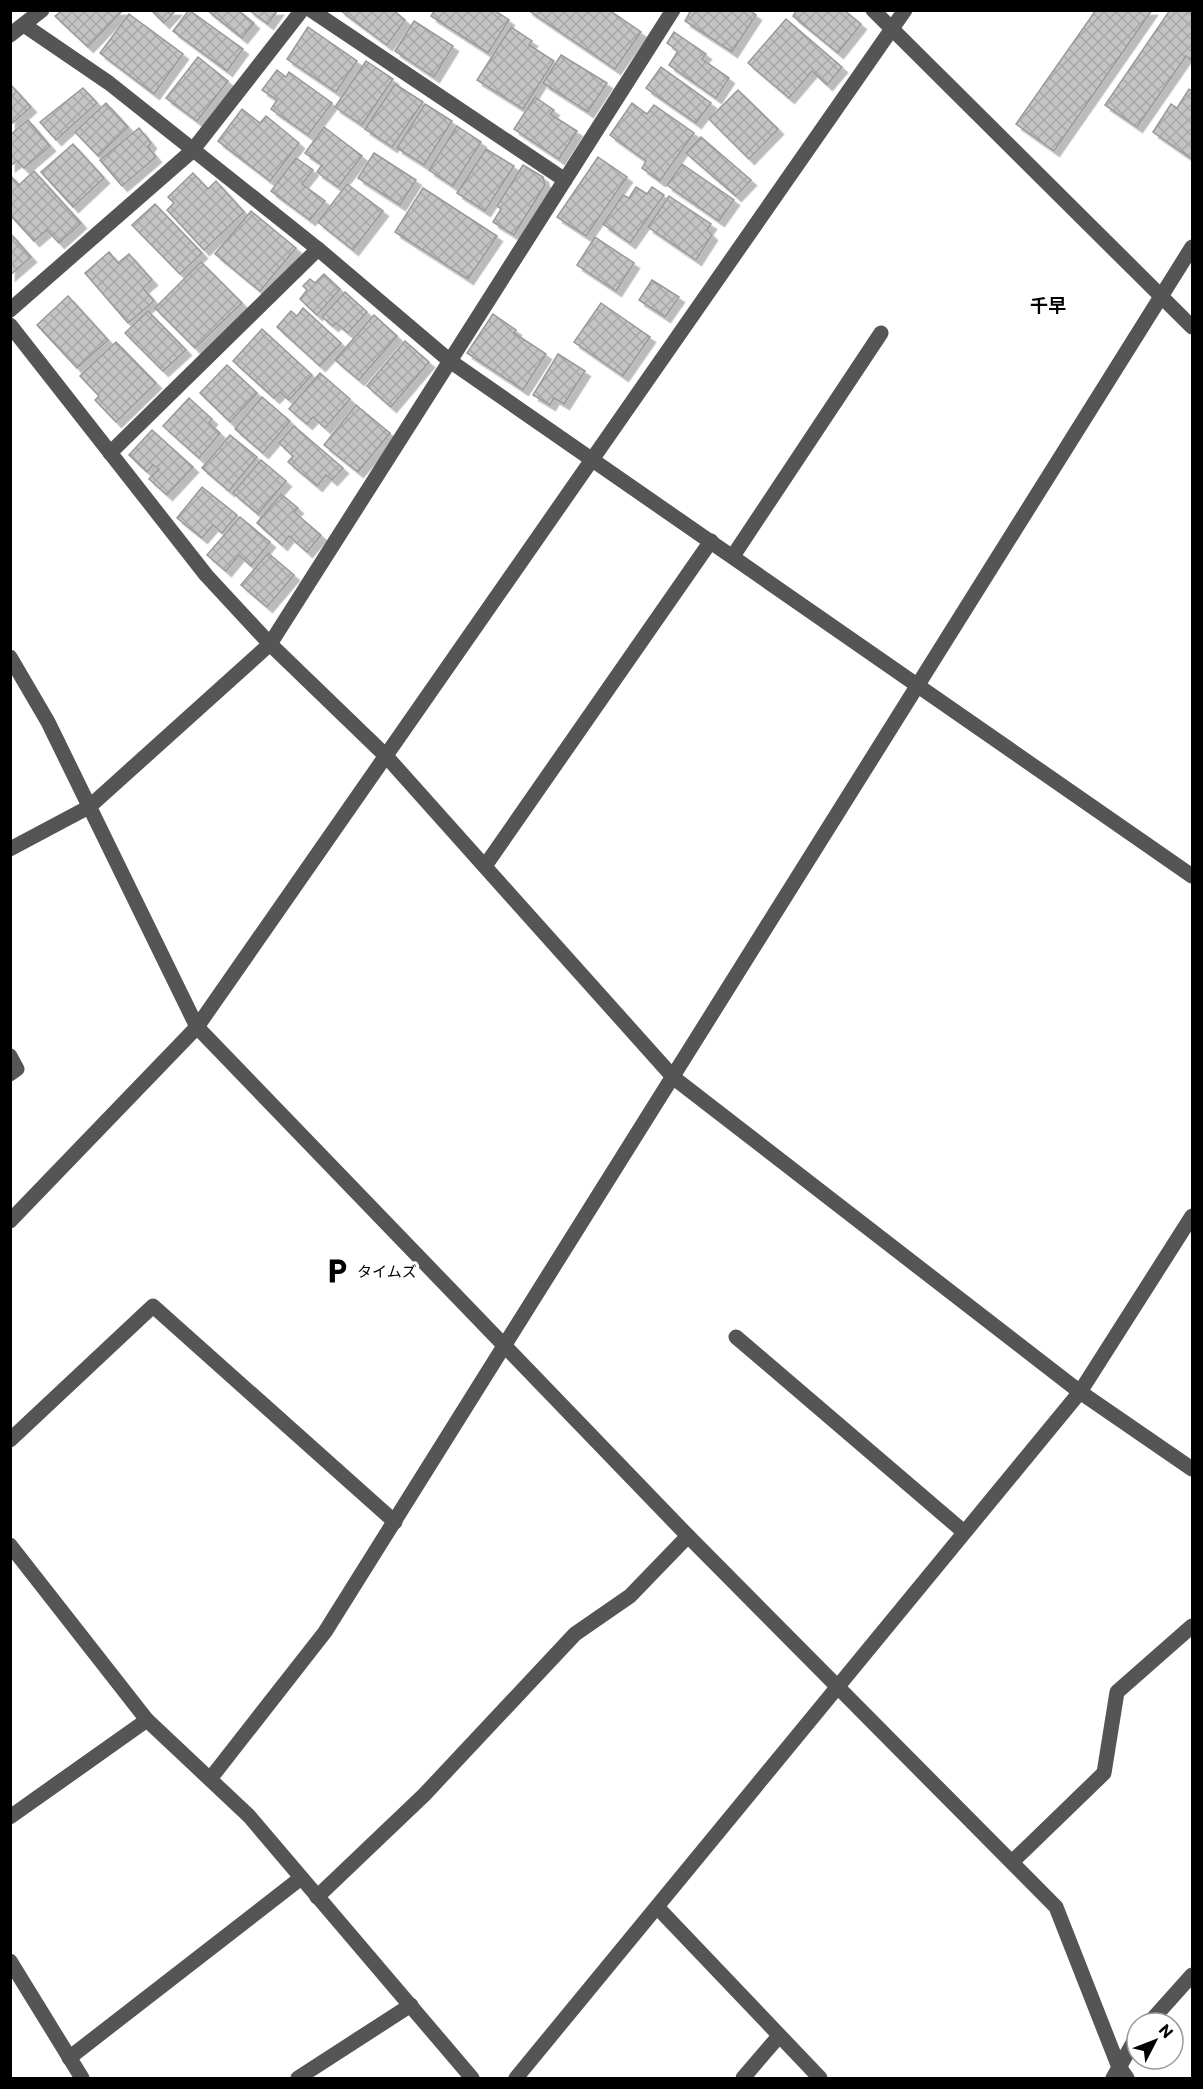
<svg xmlns="http://www.w3.org/2000/svg" width="1203" height="2089" font-family="Commissioner,'Noto Sans JP',sans-serif">
	<style>
		.building { fill: url(#building-cross-hatch); stroke: #999; stroke-width: 1.5; filter: url(#shadow) }
		.lines { fill: none; stroke-linecap: round; stroke-linejoin: round }
		.minor { stroke: #555; stroke-width: 15 }
		.labels { text-anchor: middle; dominant-baseline: central; stroke-width: 6; stroke-linejoin: round; paint-order: stroke }
		.poi-label { font-size: 15px; fill: #000; stroke: #fff; text-anchor: start }
		.quarter-label { font-size: 18px; font-weight: bold; fill: #000; stroke: #fff }
	</style>
	<defs>
		<pattern id="building-cross-hatch" width="8" height="8" patternUnits="userSpaceOnUse" patternTransform="scale(1.5)"><rect width="8" height="8" fill="#c4c4c4"/><path d="M0 0l8 8M0 8l8-8" fill="none" stroke="#a7a7a7"/></pattern>
		<filter id="shadow"><feDropShadow dx="5.5" dy="5.5" stdDeviation="0" flood-color="#0004"/></filter>
	</defs>
	<rect width="100%" height="100%" fill="#fff"/>
	<g class="building">
		<path d="M 63,10 L 123,10 L 88,47 L 55,16 Z"/>
		<path d="M 151,10 L 176,10 L 164,23 Z"/>
		<path d="M 189,10 L 243,49 L 227,71 L 173,31 Z"/>
		<path d="M 207,10 L 238,10 L 254,23 L 242,38 Z"/>
		<path d="M 249,10 L 278,10 L 268,24 Z"/>
		<path d="M 340,10 L 393,10 L 405,20 L 387,45 Z"/>
		<path d="M 435,10 L 494,10 L 509,20 L 488,53 L 431,16 Z"/>
		<path d="M 528,10 L 609,10 L 641,32 L 615,69 Z"/>
		<path d="M 691,10 L 749,10 L 756,15 L 732,52 L 685,21 Z"/>
		<path d="M 797,10 L 844,10 L 861,24 L 838,53 L 793,16 Z"/>
		<path d="M 1096,10 L 1152,10 L 1054,151 L 1016,124 Z"/>
		<path d="M 1170,10 L 1192,10 L 1192,61 L 1186,56 L 1137,127 L 1105,105 Z"/>
		<path d="M 129,14 L 183,54 L 154,94 L 100,53 Z"/>
		<path d="M 786,19 L 842,67 L 827,85 L 812,71 L 789,98 L 748,63 Z"/>
		<path d="M 414,21 L 453,46 L 434,77 L 395,51 Z"/>
		<path d="M 308,27 L 357,61 L 336,92 L 287,59 Z"/>
		<path d="M 511,27 L 532,41 L 529,45 L 554,61 L 523,109 L 477,80 Z"/>
		<path d="M 674,32 L 706,54 L 702,59 L 729,78 L 716,98 L 669,65 L 678,51 L 667,43 Z"/>
		<path d="M 561,55 L 607,83 L 588,112 L 543,83 Z"/>
		<path d="M 198,57 L 228,81 L 197,121 L 166,98 Z"/>
		<path d="M 366,61 L 393,79 L 362,125 L 335,107 Z"/>
		<path d="M 661,67 L 711,103 L 696,123 L 646,88 Z"/>
		<path d="M 277,70 L 286,77 L 289,72 L 332,103 L 308,135 L 271,109 L 277,100 L 262,90 Z"/>
		<path d="M 10,84 L 31,107 L 10,125 Z"/>
		<path d="M 395,84 L 423,102 L 392,147 L 365,129 Z"/>
		<path d="M 83,88 L 97,103 L 56,140 L 40,122 Z"/>
		<path d="M 1189,89 L 1192,91 L 1192,159 L 1153,132 L 1171,104 L 1177,108 Z"/>
		<path d="M 738,90 L 778,129 L 749,159 L 709,119 Z"/>
		<path d="M 535,97 L 554,110 L 550,114 L 577,131 L 559,159 L 514,129 Z"/>
		<path d="M 106,103 L 128,127 L 98,156 L 75,132 Z"/>
		<path d="M 632,103 L 647,114 L 654,105 L 694,133 L 660,181 L 642,168 L 646,161 L 610,135 Z"/>
		<path d="M 425,104 L 452,121 L 424,165 L 397,148 Z"/>
		<path d="M 242,109 L 260,123 L 266,116 L 299,143 L 270,181 L 218,141 Z"/>
		<path d="M 28,120 L 50,146 L 24,168 L 17,161 L 10,166 L 10,135 Z"/>
		<path d="M 457,126 L 481,142 L 453,186 L 429,170 Z"/>
		<path d="M 324,127 L 362,156 L 338,187 L 317,172 L 322,165 L 305,153 Z"/>
		<path d="M 139,128 L 151,143 L 148,147 L 156,157 L 122,186 L 100,160 Z"/>
		<path d="M 701,137 L 751,180 L 736,196 L 686,153 Z"/>
		<path d="M 73,144 L 104,178 L 73,207 L 41,172 Z"/>
		<path d="M 486,149 L 514,166 L 485,211 L 457,193 Z"/>
		<path d="M 374,153 L 416,180 L 400,205 L 358,178 Z"/>
		<path d="M 598,157 L 627,177 L 586,236 L 557,217 Z"/>
		<path d="M 296,158 L 313,170 L 302,184 L 325,201 L 310,220 L 271,191 Z"/>
		<path d="M 682,164 L 734,200 L 719,221 L 667,185 Z"/>
		<path d="M 523,165 L 543,177 L 545,185 L 514,235 L 493,222 L 501,209 L 497,206 Z"/>
		<path d="M 34,171 L 81,223 L 59,243 L 47,230 L 34,241 L 10,215 L 10,175 L 19,185 Z"/>
		<path d="M 193,173 L 208,189 L 216,181 L 244,212 L 204,250 L 167,210 L 174,203 L 168,197 Z"/>
		<path d="M 347,184 L 383,211 L 353,250 L 318,222 Z"/>
		<path d="M 636,187 L 647,194 L 652,187 L 664,195 L 630,243 L 603,224 L 623,195 L 629,198 Z"/>
		<path d="M 423,188 L 497,236 L 468,279 L 395,232 Z"/>
		<path d="M 669,196 L 711,224 L 707,230 L 712,235 L 696,260 L 648,227 Z"/>
		<path d="M 155,204 L 202,253 L 180,274 L 132,225 Z"/>
		<path d="M 251,211 L 296,248 L 260,291 L 215,254 Z"/>
		<path d="M 10,233 L 31,257 L 10,275 Z"/>
		<path d="M 595,237 L 634,263 L 616,291 L 577,265 Z"/>
		<path d="M 109,252 L 118,263 L 129,254 L 152,280 L 143,288 L 154,301 L 128,323 L 85,273 Z"/>
		<path d="M 201,262 L 242,303 L 195,348 L 155,308 Z"/>
		<path d="M 324,274 L 340,289 L 317,315 L 300,299 L 307,290 L 303,286 L 310,279 L 315,283 Z"/>
		<path d="M 652,280 L 679,297 L 665,317 L 639,300 Z"/>
		<path d="M 345,292 L 367,312 L 348,333 L 336,323 L 333,326 L 322,317 Z"/>
		<path d="M 68,296 L 108,340 L 77,368 L 37,325 Z"/>
		<path d="M 601,303 L 650,337 L 623,376 L 574,342 Z"/>
		<path d="M 303,308 L 341,343 L 320,366 L 277,327 L 291,311 L 297,316 Z"/>
		<path d="M 148,311 L 186,350 L 163,371 L 125,333 Z"/>
		<path d="M 493,314 L 516,330 L 514,333 L 546,354 L 523,390 L 467,353 Z"/>
		<path d="M 374,315 L 397,336 L 359,380 L 335,360 Z"/>
		<path d="M 262,329 L 312,375 L 289,400 L 280,392 L 274,398 L 233,361 Z"/>
		<path d="M 405,341 L 429,362 L 391,407 L 367,386 Z"/>
		<path d="M 116,342 L 156,383 L 116,422 L 95,400 L 99,396 L 80,376 Z"/>
		<path d="M 558,354 L 585,371 L 564,404 L 554,398 L 550,405 L 533,395 Z"/>
		<path d="M 227,365 L 257,393 L 230,422 L 200,393 Z"/>
		<path d="M 320,373 L 350,399 L 325,428 L 313,417 L 307,424 L 289,409 Z"/>
		<path d="M 262,397 L 290,421 L 263,453 L 235,429 Z"/>
		<path d="M 189,398 L 212,419 L 209,423 L 220,433 L 199,458 L 163,426 Z"/>
		<path d="M 356,405 L 390,433 L 358,472 L 324,445 Z"/>
		<path d="M 294,426 L 343,468 L 332,480 L 326,475 L 317,486 L 288,462 L 293,456 L 279,443 Z"/>
		<path d="M 152,430 L 193,467 L 167,495 L 149,479 L 159,469 L 153,465 L 147,472 L 129,455 Z"/>
		<path d="M 230,435 L 257,457 L 229,491 L 202,468 Z"/>
		<path d="M 261,460 L 286,481 L 258,514 L 233,493 Z"/>
		<path d="M 202,487 L 237,515 L 222,533 L 213,525 L 202,538 L 177,518 Z"/>
		<path d="M 281,494 L 298,508 L 294,512 L 321,535 L 307,552 L 289,536 L 282,545 L 257,523 Z"/>
		<path d="M 240,517 L 270,542 L 251,566 L 239,555 L 226,571 L 207,555 Z"/>
		<path d="M 268,553 L 294,575 L 267,607 L 241,585 Z"/>
	</g>
	<g class="lines">
		<g class="minor">
			<path d="M 311,10 L 565,180"/>
			<path d="M 873,10 L 1192,327"/>
			<path d="M 24,25 L 109,83 L 318,249 L 450,361 L 1192,876"/>
			<path d="M 10,35 L 42,10"/>
			<path d="M 10,310 L 192,151 L 302,10"/>
			<path d="M 10,325 L 206,575 L 270,644 L 386,756 L 674,1078 L 1080,1392 L 1192,1469"/>
			<path d="M 110,453 L 318,249"/>
			<path d="M 733,556 L 881,333"/>
			<path d="M 10,657 L 48,722 L 197,1027 L 688,1536 L 1056,1907 L 1118,2065 L 1127,2078"/>
			<path d="M 10,849 L 89,807 L 270,644 L 673,10"/>
			<path d="M 485,866 L 711,541"/>
			<path d="M 10,1056 L 17,1069 L 10,1074"/>
			<path d="M 10,1221 L 197,1027 L 905,10"/>
			<path d="M 736,1337 L 964,1532"/>
			<path d="M 10,1440 L 153,1306 L 395,1522"/>
			<path d="M 10,1545 L 147,1720 L 249,1816 L 472,2078"/>
			<path d="M 210,1779 L 325,1632 L 1192,247"/>
			<path d="M 10,1817 L 147,1720"/>
			<path d="M 1012,1862 L 1104,1773 L 1117,1692 L 1192,1626"/>
			<path d="M 317,1897 L 424,1795 L 575,1634 L 630,1596 L 688,1536"/>
			<path d="M 658,1908 L 820,2078"/>
			<path d="M 10,1961 L 82,2078"/>
			<path d="M 1149,2023 L 1192,1975"/>
			<path d="M 69,2058 L 301,1878"/>
			<path d="M 298,2078 L 411,2005"/>
			<path d="M 516,2078 L 1080,1392 L 1192,1216"/>
			<path d="M 743,2078 L 779,2036"/>
			<path d="M 1113,2078 L 1137,2036"/>
		</g>
	</g>
	<defs>
		<g id="parking-bare" transform="scale(2.07)"><path d="M-3.5-5.5H1a3.5 3.5 0 0 1 0 7H-1V5.5H-3.5ZM-1-3.4V-.6H.8a1.4 1.4 0 0 0 0-2.8Z" fill="#000" stroke="#fff" stroke-width="2.5" paint-order="stroke"/></g>
	</defs>
	<g fill-rule="evenodd">
		<use href="#parking-bare" x="337" y="1271"/>
	</g>
	<g class="labels">
		<g class="poi-label">
			<text x="357" y="1271">タイムズ</text>
		</g>
		<g class="quarter-label">
			<text x="1048" y="305">千早</text>
		</g>
	</g>
	<rect width="1203" height="2089" fill="none" stroke="#000000" stroke-width="24"/>
	<g transform="translate(1155 2041) rotate(48)"><circle r="28" fill="#ffffff" stroke="#999999" stroke-width="1.5"/>
	<path d="M0-4.5L10 22L0 15L-10 22Z" fill="#000000"/>
	<text y="-9" font-size="16" font-weight="bold" text-anchor="middle" fill="#000000">N</text>
	</g>
</svg>
